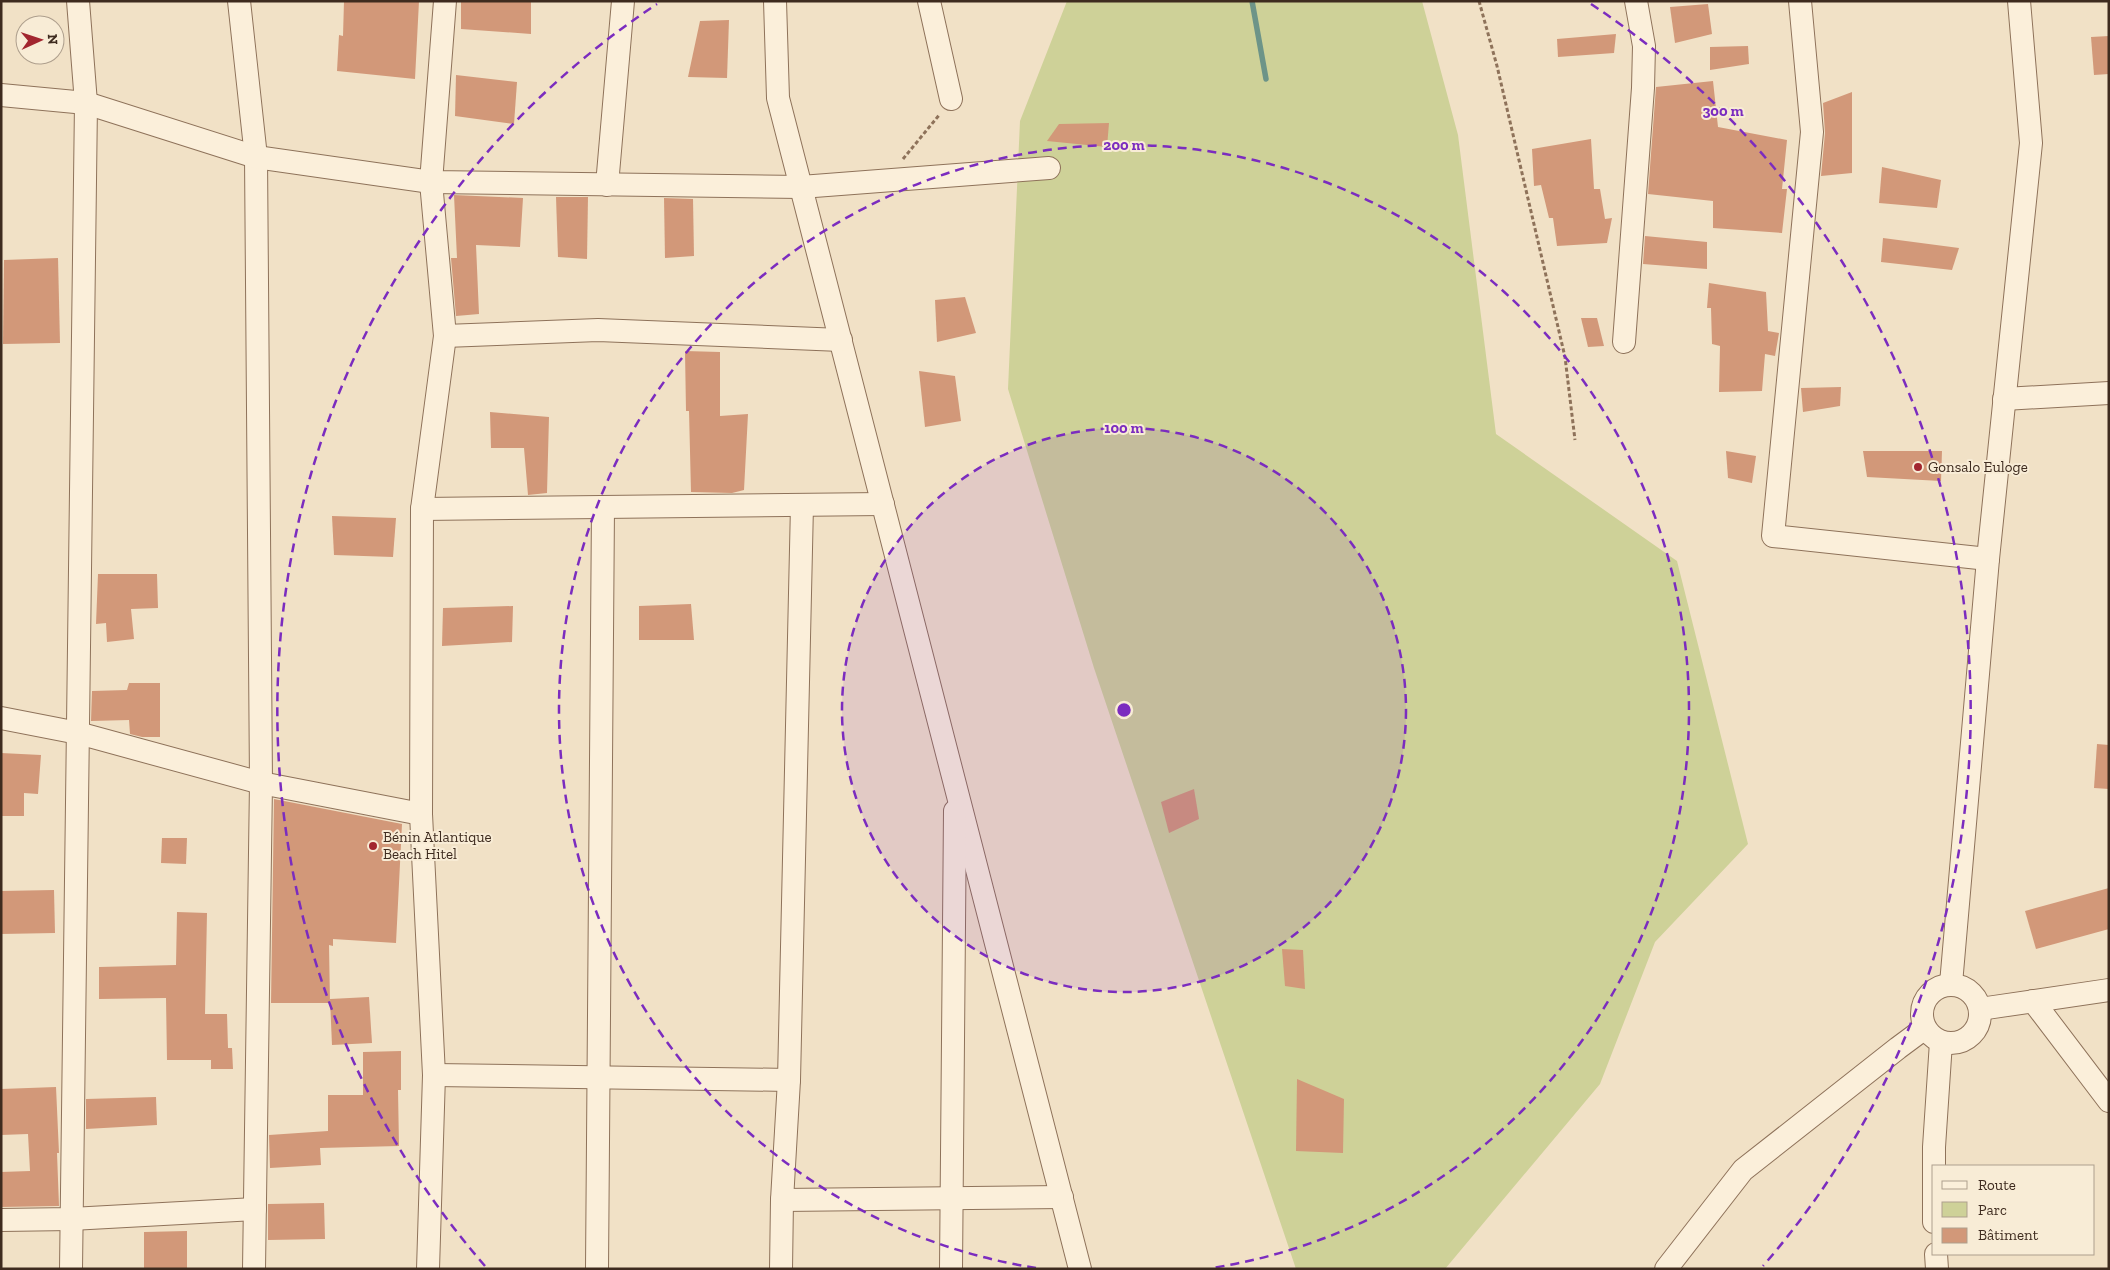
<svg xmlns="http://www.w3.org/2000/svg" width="2110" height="1270" font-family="'Zilla Slab',serif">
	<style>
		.green { fill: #ced198 }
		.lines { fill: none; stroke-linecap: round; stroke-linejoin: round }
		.stream { stroke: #6d9488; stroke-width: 5.5 }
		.building { fill: #d29879 }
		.minor-casing { stroke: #8e725a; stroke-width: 24 }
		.path { stroke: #8e725a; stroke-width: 3; stroke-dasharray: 4 2.5; stroke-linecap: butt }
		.minor { stroke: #fbefda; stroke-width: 22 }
		.ring { fill: none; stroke: #7b2cbf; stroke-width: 2.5; stroke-dasharray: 9 6 }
		.poi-dot { fill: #a2262f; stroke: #f8ecd6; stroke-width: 2 }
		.labels { text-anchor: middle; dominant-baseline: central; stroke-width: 4; stroke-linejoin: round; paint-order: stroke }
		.poi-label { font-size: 15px; fill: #3e2b1f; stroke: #f8ecd6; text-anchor: start }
		.centre { fill: #7b2cbf; stroke: #f8ecd6; stroke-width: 2.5 }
		.ring-label { font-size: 15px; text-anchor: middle; font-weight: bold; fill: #7b2cbf; stroke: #f8ecd6; stroke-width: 4; stroke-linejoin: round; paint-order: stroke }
	</style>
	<rect width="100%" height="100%" fill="#f1e1c6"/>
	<path class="green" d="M 1067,1 L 1422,1 L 1458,135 L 1496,434 L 1677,561 L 1748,844 L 1655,942 L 1600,1084 L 1445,1269 L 1296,1269 L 1094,668 L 1008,389 L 1020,121 Z"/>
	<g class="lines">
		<path class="stream" d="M 1252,1 L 1266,79"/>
	</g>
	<g class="building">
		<path d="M 344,1 L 419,1 L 415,79 L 337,71 L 339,35 L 343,36 Z"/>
		<path d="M 461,1 L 531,1 L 531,34 L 461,29 Z"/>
		<path d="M 1708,4 L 1712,34 L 1675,43 L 1670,7 Z"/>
		<path d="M 729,20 L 727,78 L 688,77 L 700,21 Z"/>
		<path d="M 1616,34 L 1614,53 L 1558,57 L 1557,39 Z"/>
		<path d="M 2109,36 L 2109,74 L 2094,75 L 2091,37 Z"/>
		<path d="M 1748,46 L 1749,64 L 1710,70 L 1710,47 Z"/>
		<path d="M 456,75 L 517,82 L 514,124 L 455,116 Z"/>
		<path d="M 1713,81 L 1718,127 L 1787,140 L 1782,189 L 1787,189 L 1782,233 L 1713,228 L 1713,201 L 1648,194 L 1656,87 Z"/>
		<path d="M 1852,92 L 1852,173 L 1821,176 L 1825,133 L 1823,103 Z"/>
		<path d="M 1109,123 L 1107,147 L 1047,141 L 1059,124 Z"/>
		<path d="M 1591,139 L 1594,189 L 1600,189 L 1605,219 L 1612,218 L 1607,243 L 1557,246 L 1553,218 L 1549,218 L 1541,185 L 1534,186 L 1532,149 Z"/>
		<path d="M 1882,167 L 1941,180 L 1937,208 L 1879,203 Z"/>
		<path d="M 454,195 L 523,198 L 520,247 L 476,245 L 479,314 L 456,316 L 451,258 L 457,258 Z"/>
		<path d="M 556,197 L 588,197 L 587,259 L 558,257 Z"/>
		<path d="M 664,198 L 693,199 L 694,256 L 665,258 Z"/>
		<path d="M 1645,236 L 1707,242 L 1707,269 L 1643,264 Z"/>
		<path d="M 1883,238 L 1959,248 L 1952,270 L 1881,262 Z"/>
		<path d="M 58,258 L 60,343 L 3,344 L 4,260 Z"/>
		<path d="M 1709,283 L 1766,292 L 1768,331 L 1779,333 L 1775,356 L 1765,354 L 1762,391 L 1719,392 L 1720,346 L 1712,344 L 1711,308 L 1707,308 Z"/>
		<path d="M 965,297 L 976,333 L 937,342 L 935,300 Z"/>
		<path d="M 1581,318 L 1597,318 L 1604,346 L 1588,347 Z"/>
		<path d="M 685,351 L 720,352 L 720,416 L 748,414 L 744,490 L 732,493 L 691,492 L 689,411 L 686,411 Z"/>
		<path d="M 919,371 L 955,376 L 961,421 L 925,427 Z"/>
		<path d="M 1841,387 L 1840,406 L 1803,412 L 1801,388 Z"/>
		<path d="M 490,412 L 549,417 L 547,493 L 528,495 L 524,448 L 491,448 Z"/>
		<path d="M 1726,451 L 1756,456 L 1752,483 L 1728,478 Z"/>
		<path d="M 1863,451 L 1942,451 L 1941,481 L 1867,477 Z"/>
		<path d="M 332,516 L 396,518 L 393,557 L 334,555 Z"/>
		<path d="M 98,574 L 157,574 L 158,608 L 131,609 L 134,639 L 107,642 L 106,623 L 96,624 Z"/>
		<path d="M 691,604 L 694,640 L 639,640 L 639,606 Z"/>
		<path d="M 513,606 L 512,642 L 442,646 L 443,608 Z"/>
		<path d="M 129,683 L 160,683 L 160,737 L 142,737 L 130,734 L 129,720 L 91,721 L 92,691 L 127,690 Z"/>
		<path d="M 2097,744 L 2109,745 L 2109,789 L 2094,788 Z"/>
		<path d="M 1,753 L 41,755 L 38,794 L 24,793 L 24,816 L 1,816 Z"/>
		<path d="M 1194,789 L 1199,819 L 1169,833 L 1161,802 Z"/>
		<path d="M 274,799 L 402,824 L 396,943 L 333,939 L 333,946 L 329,945 L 330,1003 L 271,1003 Z"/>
		<path d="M 162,838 L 187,838 L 186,864 L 161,863 Z"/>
		<path d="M 2109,888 L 2109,929 L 2036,949 L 2025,911 Z"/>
		<path d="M 54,890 L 55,933 L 1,934 L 1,891 Z"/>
		<path d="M 177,912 L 207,913 L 205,1014 L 227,1014 L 228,1048 L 232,1048 L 233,1069 L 211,1069 L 211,1060 L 167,1060 L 166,998 L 99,999 L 99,967 L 176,965 Z"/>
		<path d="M 1282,949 L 1303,950 L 1305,989 L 1285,986 Z"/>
		<path d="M 369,997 L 372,1043 L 332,1045 L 330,999 Z"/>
		<path d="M 401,1051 L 401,1090 L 398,1090 L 399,1146 L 320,1148 L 321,1165 L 270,1168 L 269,1135 L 328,1131 L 328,1095 L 363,1095 L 363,1052 Z"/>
		<path d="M 1297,1079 L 1344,1099 L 1343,1153 L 1296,1151 Z"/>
		<path d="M 56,1087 L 59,1153 L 57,1153 L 59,1206 L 1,1207 L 1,1172 L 30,1171 L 28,1134 L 1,1135 L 1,1089 Z"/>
		<path d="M 156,1097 L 157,1125 L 86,1129 L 86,1099 Z"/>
		<path d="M 324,1203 L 325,1239 L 268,1240 L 268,1204 Z"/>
		<path d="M 187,1231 L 187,1269 L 144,1269 L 144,1232 Z"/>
	</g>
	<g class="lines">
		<g class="minor-casing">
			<g id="minor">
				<path d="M 239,1 L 256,157 L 261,783 L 254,1269"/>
				<path d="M 775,1 L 778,98 L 1080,1269"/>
				<path d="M 929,1 L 951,99"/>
				<path d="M 1800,1 L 1812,132 L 1773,536 L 1988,559"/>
				<path d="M 1,95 L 86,103 L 256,157 L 431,182 L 801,187 L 1049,168"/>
				<path d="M 607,185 L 623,1"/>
				<path d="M 445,336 L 598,330 L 841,340"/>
				<path d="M 1624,342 L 1643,88 L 1644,46 L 1636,1"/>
				<path d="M 2004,399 L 2109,393"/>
				<path d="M 422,509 L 883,504"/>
				<path d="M 1,718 L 78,733 L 261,783 L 421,814"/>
				<path d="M 1951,984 L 1988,559 L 2031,143 L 2019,1"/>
				<circle cx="1951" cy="1014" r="29"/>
				<path d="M 2033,1001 L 2109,1101"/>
				<path d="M 1980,1009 L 2109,990"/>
				<path d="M 434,1075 L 789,1080"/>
				<path d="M 782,1200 L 1062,1197"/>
				<path d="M 1,1220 L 71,1219 L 255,1209"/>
				<path d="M 1934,1222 L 1934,1147 L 1941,1042"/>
				<path d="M 1936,1254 L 1937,1269"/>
				<path d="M 71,1269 L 86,103 L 78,1"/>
				<path d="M 428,1269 L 434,1075 L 421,814 L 422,509 L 445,336 L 431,182 L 445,1"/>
				<path d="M 597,1269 L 603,507"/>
				<path d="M 781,1269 L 782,1200 L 789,1080 L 802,505"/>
				<path d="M 951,1269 L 955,811"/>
				<path d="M 1666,1269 L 1743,1170 L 1898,1048 L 1925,1028"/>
			</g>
		</g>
		<g class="path">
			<path d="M 1479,1 L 1497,66 L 1565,357 L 1575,440"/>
			<path d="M 903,159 L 940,114"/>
		</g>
		<use href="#minor" class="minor"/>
	</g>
	<circle cx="1124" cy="710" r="282" fill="#7b2cbf" fill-opacity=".12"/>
	<g class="ring">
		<circle cx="1124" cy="710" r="282"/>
		<path d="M1036 1268A565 565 0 1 1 1212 1268"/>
		<path d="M485 1266A847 847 0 0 1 657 4M1591 4A847 847 0 0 1 1763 1266"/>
	</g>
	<g class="poi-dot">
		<circle cx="1918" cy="467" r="5"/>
		<circle cx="373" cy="846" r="5"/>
	</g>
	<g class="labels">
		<g class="poi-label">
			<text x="1928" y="467">Gonsalo Euloge</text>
			<text x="383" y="837">Bénin Atlantique<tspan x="383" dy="17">Beach Hitel</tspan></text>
		</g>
	</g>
	<circle cx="1124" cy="710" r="8" class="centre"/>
	<g class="ring-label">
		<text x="1723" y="116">300 m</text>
		<text x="1124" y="150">200 m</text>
		<text x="1124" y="433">100 m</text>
	</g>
	<rect width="2110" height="1270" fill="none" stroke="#3e2b1f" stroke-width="5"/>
	<rect x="1932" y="1165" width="162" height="90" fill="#f8ecd6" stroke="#ae9f8d"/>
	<rect x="1942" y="1181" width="25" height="8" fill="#fbefda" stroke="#ae9f8d"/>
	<text x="1978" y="1190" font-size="15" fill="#3e2b1f">Route</text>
	<rect x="1942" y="1202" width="25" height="15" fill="#ced198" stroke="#ae9f8d"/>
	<text x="1978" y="1215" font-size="15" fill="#3e2b1f">Parc</text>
	<rect x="1942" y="1228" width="25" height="15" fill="#d29879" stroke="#ae9f8d"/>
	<text x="1978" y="1240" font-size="15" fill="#3e2b1f">Bâtiment</text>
	<g transform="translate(40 40) rotate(87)"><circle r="24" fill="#f8ecd6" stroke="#ae9f8d"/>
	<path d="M0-4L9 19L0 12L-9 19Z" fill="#a2262f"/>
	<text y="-8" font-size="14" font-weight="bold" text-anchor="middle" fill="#3e2b1f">N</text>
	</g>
</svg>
